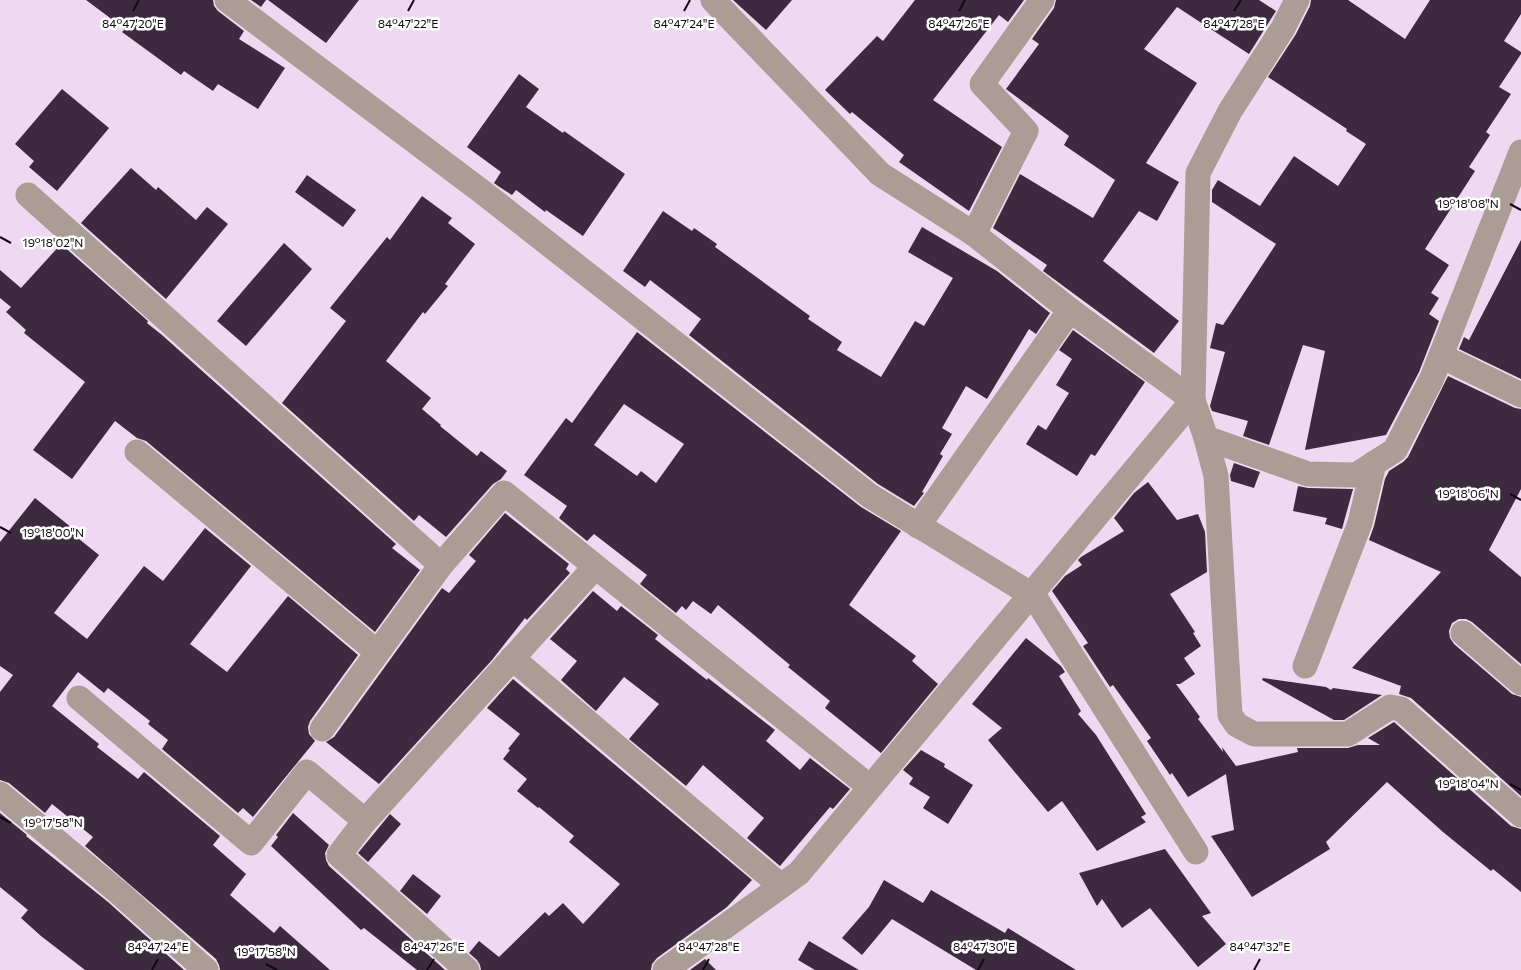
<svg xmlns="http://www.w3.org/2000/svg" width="1521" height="970" font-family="Commissioner,sans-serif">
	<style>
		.building { fill: #3c2b3e; fill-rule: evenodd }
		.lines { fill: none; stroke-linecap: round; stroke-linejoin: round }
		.street { stroke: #aa9d96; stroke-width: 25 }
		.ticks { fill: none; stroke: #100911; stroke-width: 2 }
		.ticks-label { font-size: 12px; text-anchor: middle; fill: #100911; stroke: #fff; stroke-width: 5; stroke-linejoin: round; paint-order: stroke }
	</style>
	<rect width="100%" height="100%" fill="#efd9f2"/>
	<g class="building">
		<path d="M 86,0 L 213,0 L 214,6 L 218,11 L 244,31 L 239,39 L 285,68 L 258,109 L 218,84 L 213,91 L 184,71 L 181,75 L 122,32 L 125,29 Z"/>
		<path d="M 251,0 L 266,0 L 261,7 Z"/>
		<path d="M 268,0 L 359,0 L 326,43 Z"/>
		<path d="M 733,0 L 792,0 L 766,30 Z"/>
		<path d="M 915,0 L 1024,0 L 1008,22 L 999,15 L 933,100 L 1002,147 L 969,211 L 899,162 L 904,155 L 852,112 L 850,114 L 825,90 L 877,36 L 883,41 Z"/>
		<path d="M 1056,0 L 1259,0 L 1276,11 L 1249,54 L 1177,7 L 1144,49 L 1197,83 L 1146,163 L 1179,182 L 1157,221 L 1139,211 L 1103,261 L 1179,321 L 1154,353 L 1043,271 L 1047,265 L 993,228 L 1020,174 L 1093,218 L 1115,180 L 1064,145 L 1069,136 L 1006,89 L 1039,44 L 1032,39 L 1054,8 Z"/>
		<path d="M 1311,0 L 1348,0 L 1405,39 L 1430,0 L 1521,0 L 1521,14 L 1504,41 L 1521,52 L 1521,54 L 1499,87 L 1511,94 L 1486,132 L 1490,135 L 1469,167 L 1475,171 L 1425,249 L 1449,265 L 1431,293 L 1439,298 L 1429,314 L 1439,321 L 1419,372 L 1386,435 L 1305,450 L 1325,351 L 1303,345 L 1269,445 L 1243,436 L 1248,421 L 1212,411 L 1210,406 L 1225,352 L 1210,348 L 1216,323 L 1223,325 L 1276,244 L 1212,202 L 1212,190 L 1218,180 L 1260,206 L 1294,156 L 1338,186 L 1366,144 L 1346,131 L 1347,129 L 1268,77 L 1296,34 L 1310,6 Z"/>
		<path d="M 519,74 L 539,89 L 526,107 L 563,133 L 564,131 L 625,174 L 583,236 L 546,210 L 545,212 L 516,190 L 512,195 L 498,186 L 494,183 L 501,172 L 467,147 Z"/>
		<path d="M 62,89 L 109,128 L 57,191 L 29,167 L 34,161 L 15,144 Z"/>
		<path d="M 131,168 L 156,190 L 158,187 L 196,220 L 207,207 L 228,224 L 166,299 L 81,223 Z"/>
		<path d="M 307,175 L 356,210 L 343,227 L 295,192 Z"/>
		<path d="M 422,196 L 452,218 L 448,223 L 475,244 L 445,284 L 448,286 L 425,314 L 423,312 L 386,361 L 431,398 L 422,409 L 441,425 L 440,426 L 477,456 L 481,451 L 507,471 L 501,479 L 493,484 L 446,537 L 419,515 L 414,521 L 282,403 L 346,321 L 330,308 L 387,237 L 390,240 Z"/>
		<path d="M 663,211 L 692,231 L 694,228 L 717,244 L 715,247 L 810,316 L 808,319 L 842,342 L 837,350 L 881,377 L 915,321 L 924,326 L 953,278 L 908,252 L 922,227 L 997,271 L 1050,313 L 1036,334 L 1029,329 L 987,399 L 966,386 L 942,428 L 952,434 L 940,454 L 943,456 L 922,492 L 924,493 L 914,506 L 878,484 L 689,335 L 701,319 L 650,280 L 645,287 L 623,271 Z"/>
		<path d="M 1521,240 L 1521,379 L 1459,349 L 1464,337 L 1469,340 Z"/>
		<path d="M 284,243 L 312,269 L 246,346 L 217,321 Z"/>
		<path d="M 61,244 L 148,321 L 147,323 L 162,335 L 396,544 L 392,548 L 420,570 L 375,632 L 146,441 L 137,438 L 115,421 L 72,479 L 33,450 L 85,382 L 24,333 L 26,330 L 6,312 L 11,307 L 0,298 L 0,270 L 21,288 Z"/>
		<path d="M 1073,330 L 1145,382 L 1095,456 L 1091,454 L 1077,476 L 1026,444 L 1038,425 L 1046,430 L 1069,393 L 1056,385 L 1072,359 L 1059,350 Z"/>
		<path d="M 637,332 L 861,507 L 901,531 L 849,605 L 916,656 L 912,661 L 938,684 L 881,753 L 825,708 L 830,701 L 788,667 L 790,665 L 718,605 L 711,614 L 693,601 L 686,610 L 682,606 L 676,613 L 640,584 L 647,575 L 594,534 L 587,541 L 559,518 L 567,506 L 524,475 L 566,418 L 572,423 ZM 624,404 L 684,444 L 656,483 L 641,471 L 637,476 L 594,445 Z"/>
		<path d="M 1448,376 L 1515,408 L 1521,409 L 1521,489 L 1489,550 L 1521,577 L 1521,664 L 1472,622 L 1466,619 L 1459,619 L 1452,623 L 1449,631 L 1450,638 L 1454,644 L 1512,694 L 1521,697 L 1521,796 L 1411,698 L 1399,694 L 1401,686 L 1352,668 L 1441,572 L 1369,540 L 1374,526 L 1385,479 L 1389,471 L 1403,462 L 1408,457 Z"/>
		<path d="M 1234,463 L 1260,472 L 1254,488 L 1231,481 L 1230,475 Z"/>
		<path d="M 1148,482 L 1177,520 L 1198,514 L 1205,532 L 1207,572 L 1170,594 L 1195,632 L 1193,633 L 1201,646 L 1184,658 L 1195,674 L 1180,684 L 1176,684 L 1200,717 L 1198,719 L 1223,752 L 1222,747 L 1236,766 L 1298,752 L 1297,748 L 1348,748 L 1358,745 L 1380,745 L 1368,738 L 1394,722 L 1511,826 L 1521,829 L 1521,892 L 1493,869 L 1491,871 L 1443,832 L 1387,782 L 1326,842 L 1330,849 L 1252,897 L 1211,836 L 1234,830 L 1226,774 L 1188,797 L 1172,773 L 1170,775 L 1147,741 L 1151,738 L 1113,685 L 1110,687 L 1085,649 L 1083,646 L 1088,643 L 1052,591 L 1065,576 L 1082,565 L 1078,560 L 1081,557 L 1124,531 L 1114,518 L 1134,493 Z"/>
		<path d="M 1298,486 L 1308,488 L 1353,489 L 1342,529 L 1325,524 L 1327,518 L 1293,511 Z"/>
		<path d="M 35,498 L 72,528 L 69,531 L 99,555 L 54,613 L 87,639 L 144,566 L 163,581 L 205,528 L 251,566 L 190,644 L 227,672 L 288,596 L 358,655 L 310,721 L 308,727 L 309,734 L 315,741 L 253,817 L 243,808 L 238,813 L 162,749 L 168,740 L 148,724 L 150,721 L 108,688 L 104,693 L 78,672 L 52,706 L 99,744 L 97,747 L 138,779 L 144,772 L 220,836 L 213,845 L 246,874 L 230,895 L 274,933 L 280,926 L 330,970 L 220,970 L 219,965 L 216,959 L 85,846 L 93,837 L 52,804 L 45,813 L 9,783 L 0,780 L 0,692 L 13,675 L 0,666 L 0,542 Z"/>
		<path d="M 505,513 L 569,564 L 566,569 L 570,573 L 527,620 L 525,618 L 492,660 L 379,784 L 326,742 L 334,737 L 442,588 L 449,593 L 476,561 L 469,555 Z"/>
		<path d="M 593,591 L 617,611 L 621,606 L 658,635 L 655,639 L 707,680 L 708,678 L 775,730 L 766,741 L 800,770 L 810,758 L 850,789 L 833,809 L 830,807 L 780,866 L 747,838 L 764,818 L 703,765 L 686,786 L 629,739 L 659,704 L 624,677 L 596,711 L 561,680 L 577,661 L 550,639 Z"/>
		<path d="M 1026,638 L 1061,666 L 1065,672 L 1059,676 L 1081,711 L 1078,714 L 1096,735 L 1146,814 L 1141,817 L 1146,822 L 1097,851 L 1062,801 L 1048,812 L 988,740 L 1002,728 L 972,704 Z"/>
		<path d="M 1263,678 L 1326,687 L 1331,690 L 1333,688 L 1382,695 L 1344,720 L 1334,720 L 1262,680 Z"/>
		<path d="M 513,679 L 752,880 L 727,907 L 657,958 L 652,964 L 651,970 L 481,970 L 480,965 L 477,960 L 469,953 L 479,941 L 499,957 L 545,912 L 549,916 L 563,903 L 583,924 L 620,884 L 569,842 L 574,836 L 539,807 L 538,808 L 517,791 L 527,779 L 503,759 L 510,750 L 508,749 L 520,734 L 487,708 Z"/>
		<path d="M 921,750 L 945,764 L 944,767 L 973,785 L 948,824 L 923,808 L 930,797 L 909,784 L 913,778 L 903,770 Z"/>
		<path d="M 0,813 L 27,835 L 26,836 L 108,902 L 184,970 L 85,970 L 41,936 L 21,918 L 28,910 L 0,887 Z"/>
		<path d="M 293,813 L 329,845 L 325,853 L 326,860 L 329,866 L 445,970 L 417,970 L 364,928 L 361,930 L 271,846 L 278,837 L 276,835 Z"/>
		<path d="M 390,814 L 401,824 L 368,862 L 358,853 Z"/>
		<path d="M 1165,849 L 1211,913 L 1202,916 L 1226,944 L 1198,967 L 1150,908 L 1122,928 L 1102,899 L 1097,906 L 1079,873 Z"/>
		<path d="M 413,874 L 441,896 L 427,914 L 400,891 Z"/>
		<path d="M 884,880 L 923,903 L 931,890 L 1005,933 L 1008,928 L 1076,970 L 976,970 L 892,919 L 862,955 L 842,938 L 869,907 Z"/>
		<path d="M 809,941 L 859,970 L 815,970 L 798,960 Z"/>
		<path d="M 705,959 L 716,970 L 690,970 Z"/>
	</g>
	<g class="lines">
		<g class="street">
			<path d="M 227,0 L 481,191 L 870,496 L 1034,596 L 1196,852"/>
			<path d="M 713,0 L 880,174 L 974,234 L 1070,310 L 1193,400"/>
			<path d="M 1297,0 L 1283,28 L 1230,111 L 1198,173 L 1193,400 L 1206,438 L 1216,476 L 1230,715 L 1237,725 L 1254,734 L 1348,734 L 1390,707 L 1401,709 L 1521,815"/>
			<path d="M 28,195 L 441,565"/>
			<path d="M 974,234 L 1026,131 L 982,84 L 1042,0"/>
			<path d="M 1441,356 L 1521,395"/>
			<path d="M 1206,438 L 1308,474 L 1356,475 L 1395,450 L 1432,378 L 1521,152"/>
			<path d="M 137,452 L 377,652"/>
			<path d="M 918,526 L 1070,310"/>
			<path d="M 1463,633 L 1521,683"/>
			<path d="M 512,658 L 781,886"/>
			<path d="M 1305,666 L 1360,523 L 1374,463"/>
			<path d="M 79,698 L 251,843 L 307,772 L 365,821"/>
			<path d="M 322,729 L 441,565 L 504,493 L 870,787"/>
			<path d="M 0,794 L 117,891 L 206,970"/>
			<path d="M 467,970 L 339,855 L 365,821 L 595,567"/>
			<path d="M 665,970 L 799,873 L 1193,400"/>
		</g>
	</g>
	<path class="ticks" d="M 133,11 L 139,0M 408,11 L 414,0M 684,11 L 690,0M 959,11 L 965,0M 1234,11 L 1241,0M 1510,204 L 1521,210M 0,237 L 11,243M 1510,494 L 1521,500M 0,527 L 11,533M 1510,784 L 1521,790M 0,817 L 11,823M 266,964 L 277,970M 152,970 L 158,959M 427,970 L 434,959M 703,970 L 709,959M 978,970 L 984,959M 1254,970 L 1260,959"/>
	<g class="ticks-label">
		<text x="133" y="28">84°47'20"E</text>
		<text x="408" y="28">84°47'22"E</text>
		<text x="684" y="28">84°47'24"E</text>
		<text x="959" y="28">84°47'26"E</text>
		<text x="1234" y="28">84°47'28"E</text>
		<text x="1468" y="208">19°18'08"N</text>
		<text x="53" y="247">19°18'02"N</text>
		<text x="1468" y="498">19°18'06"N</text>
		<text x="53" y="537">19°18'00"N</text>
		<text x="1468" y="788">19°18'04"N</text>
		<text x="53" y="827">19°17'58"N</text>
		<text x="158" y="951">84°47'24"E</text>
		<text x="434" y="951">84°47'26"E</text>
		<text x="709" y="951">84°47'28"E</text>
		<text x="984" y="951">84°47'30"E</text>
		<text x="1260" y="951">84°47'32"E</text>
		<text x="266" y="956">19°17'58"N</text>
	</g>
</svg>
